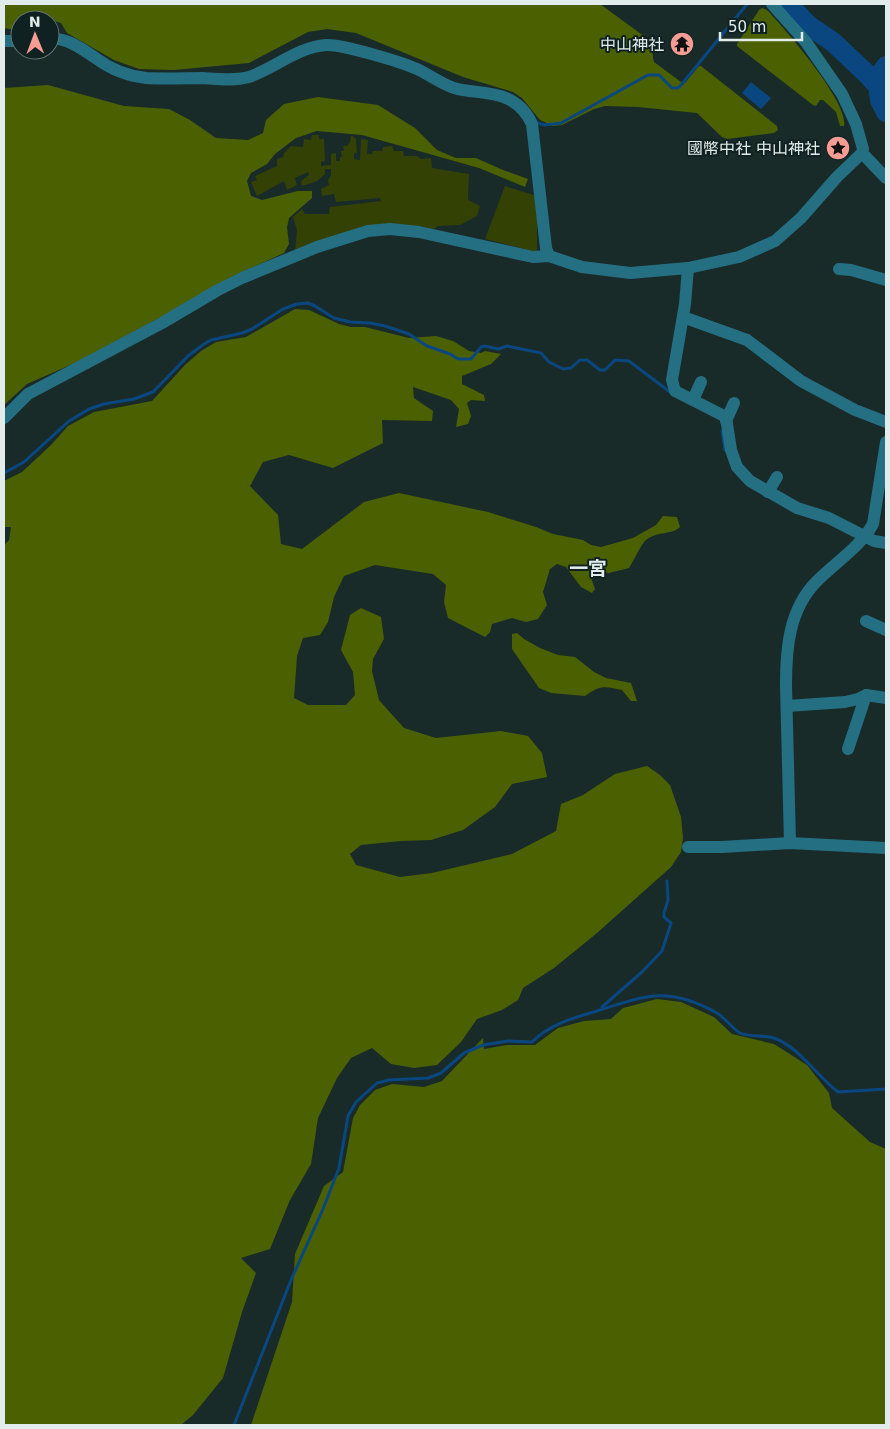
<svg xmlns="http://www.w3.org/2000/svg" width="890" height="1429" font-family="'DejaVu Sans','Noto Sans JP',sans-serif">
	<style>
		.green { fill: #334104 }
		.forest { fill: #4b6000 }
		.water { fill: #0a4780 }
		.lines { fill: none; stroke-linecap: round; stroke-linejoin: round }
		.stream { stroke: #0a4780; stroke-width: 3 }
		.river { stroke: #0a4780; stroke-width: 20 }
		.minor { stroke: #256f83; stroke-width: 12 }
		.labels { text-anchor: middle; dominant-baseline: central; stroke-width: 4; stroke-linejoin: round; paint-order: stroke }
		.poi-label { font-size: 16px; fill: #e2edeb; stroke: #0f2120; text-anchor: end }
		.quarter-label { font-size: 19px; font-weight: bold; fill: #e2edeb; stroke: #0f2120 }
	</style>
	<rect width="100%" height="100%" fill="#192b29"/>
	<g class="green">
		<path d="M 312,135 L 319,135 L 319,139 L 324,139 L 325,161 L 321,162 L 321,166 L 331,165 L 331,154 L 336,153 L 336,161 L 340,161 L 340,157 L 342,157 L 341,151 L 344,151 L 343,146 L 347,146 L 350,142 L 351,136 L 353,136 L 356,139 L 357,153 L 354,153 L 354,159 L 360,160 L 361,139 L 368,140 L 367,154 L 372,154 L 373,151 L 382,151 L 383,147 L 392,146 L 394,151 L 403,151 L 404,156 L 417,156 L 421,159 L 431,158 L 432,168 L 469,174 L 468,200 L 480,206 L 477,216 L 460,225 L 438,226 L 434,229 L 416,226 L 295,252 L 297,230 L 293,217 L 302,209 L 305,214 L 329,214 L 330,207 L 381,201 L 380,198 L 336,202 L 334,194 L 322,196 L 321,189 L 329,185 L 328,180 L 331,175 L 331,169 L 325,169 L 325,174 L 317,181 L 302,186 L 301,181 L 309,175 L 308,172 L 295,178 L 297,185 L 287,190 L 284,181 L 257,196 L 251,182 L 257,180 L 255,176 L 277,166 L 277,159 L 283,157 L 284,153 L 291,146 L 303,147 L 304,139 L 311,140 Z"/>
		<path d="M 505,186 L 537,196 L 537,252 L 485,239 Z"/>
	</g>
	<g class="forest">
		<path d="M 4,4 L 600,4 L 652,42 L 653,58 L 654,62 L 681,82 L 685,83 L 699,66 L 701,66 L 777,126 L 778,130 L 774,133 L 727,139 L 722,137 L 697,113 L 638,107 L 605,106 L 594,109 L 562,125 L 553,126 L 540,120 L 522,98 L 513,92 L 463,77 L 356,33 L 327,29 L 308,32 L 249,63 L 174,70 L 139,69 L 114,60 L 67,33 L 61,23 L 50,20 L 20,20 L 20,31 L 4,28 Z"/>
		<path d="M 762,8 L 767,10 C 784,28 849,102 844,126 L 840,126 L 836,112 L 823,100 L 820,100 L 816,106 L 813,105 L 737,46 L 737,44 L 759,10 Z"/>
		<path d="M 48,85 L 124,106 L 169,109 L 190,120 L 216,138 L 248,140 L 263,133 L 266,120 L 284,104 L 318,97 L 378,105 L 415,128 L 437,150 L 456,158 L 476,158 L 503,170 L 528,179 L 525,187 L 479,168 L 362,135 L 317,131 L 296,138 L 275,154 L 267,164 L 251,173 L 247,181 L 251,196 L 262,200 L 298,191 L 312,191 L 312,198 L 289,218 L 287,227 L 289,244 L 284,253 L 229,278 L 187,303 L 77,362 L 27,384 L 4,405 L 4,88 Z"/>
		<path d="M 295,309 L 309,310 L 339,324 L 351,327 L 365,327 L 409,338 L 436,336 L 453,341 L 469,351 L 481,353 L 485,351 L 501,354 L 491,364 L 462,376 L 462,384 L 484,395 L 485,401 L 471,400 L 467,403 L 471,416 L 468,424 L 456,427 L 459,409 L 451,400 L 413,387 L 414,398 L 433,411 L 432,421 L 382,420 L 383,443 L 333,468 L 289,455 L 263,462 L 250,486 L 278,515 L 281,544 L 302,549 L 364,502 L 399,493 L 488,512 L 536,527 L 553,534 L 583,540 L 591,545 L 601,547 L 633,538 L 656,525 L 663,516 L 677,517 L 680,527 C 672,535 657,531 646,540 C 642,543 633,562 629,568 L 609,573 L 589,572 L 595,589 L 592,593 L 581,587 L 566,567 L 557,564 L 550,569 L 543,592 L 547,605 L 538,619 L 526,622 L 512,618 L 492,624 L 490,632 L 485,637 L 448,618 L 444,602 L 446,585 L 433,574 L 375,565 L 344,576 L 334,597 L 328,622 L 320,635 L 303,638 L 297,656 L 294,698 L 308,705 L 346,705 L 355,695 L 353,672 L 341,650 L 350,615 L 361,608 L 381,617 L 384,639 L 373,659 L 372,671 L 379,700 L 404,728 L 436,738 L 501,731 L 528,736 L 542,753 L 547,777 L 512,784 L 495,807 L 463,830 L 431,840 L 401,841 L 361,845 L 350,854 L 356,865 L 400,877 L 432,873 L 512,854 L 556,831 L 561,804 L 583,795 L 615,774 L 647,766 L 660,775 L 670,785 L 681,817 L 683,838 L 681,852 L 671,867 L 597,933 L 554,968 L 523,988 L 518,1000 L 502,1010 L 477,1019 L 461,1042 L 437,1065 L 414,1068 L 391,1064 L 372,1048 L 351,1058 L 337,1078 L 318,1118 L 311,1164 L 290,1200 L 270,1249 L 241,1258 L 256,1273 L 242,1312 L 223,1378 L 193,1415 L 181,1425 L 4,1425 L 4,545 L 9,540 L 11,527 L 4,527 L 4,481 L 22,472 L 51,445 L 68,426 L 94,412 L 152,401 L 185,365 L 201,351 L 216,342 L 246,337 Z"/>
		<path d="M 517,633 L 524,639 L 540,648 L 558,655 L 575,657 L 594,672 L 606,678 L 631,683 L 637,701 L 631,701 L 622,690 C 604,686 600,685 585,696 L 551,693 L 539,688 L 512,649 L 512,634 Z"/>
		<path d="M 657,999 L 681,1002 L 714,1017 L 732,1034 L 774,1044 L 807,1065 L 829,1093 L 832,1108 L 870,1142 L 886,1149 L 886,1425 L 251,1425 L 292,1302 L 295,1254 L 324,1186 L 343,1172 L 353,1118 L 360,1105 L 375,1090 L 392,1084 L 424,1087 L 442,1081 L 483,1038 L 484,1049 L 507,1045 L 535,1045 L 558,1028 L 584,1021 L 611,1019 L 623,1008 Z"/>
	</g>
	<path class="water" d="M 751,82 L 771,98 L 761,109 L 742,93 Z"/>
	<g class="lines">
		<g class="stream">
			<path d="M 534,122 L 545,125 L 561,123 L 648,75 L 659,75 L 672,88 L 678,88 L 682,84 L 747,4"/>
			<path d="M 722,431 L 725,450"/>
			<path d="M 4,473 L 24,462 L 69,421 L 89,409 L 104,404 L 134,399 L 153,392 L 188,356 L 204,344 L 211,340 L 242,333 L 252,329 L 283,309 L 297,304 L 308,303 L 315,306 L 334,318 L 350,322 L 370,323 L 385,326 L 409,334 L 427,346 L 450,354 L 458,359 L 471,359 L 481,347 L 485,346 L 498,349 L 507,346 L 541,353 L 549,362 L 563,369 L 571,368 L 580,360 L 587,360 L 600,370 L 605,370 L 615,360 L 629,361 L 670,392"/>
			<path d="M 602,1007 L 642,972 L 662,951 L 671,923 L 664,917 L 664,913 L 668,900 L 667,881"/>
			<path d="M 234,1425 L 291,1280 L 323,1209 L 339,1168 L 348,1116 L 356,1102 L 377,1083 L 389,1080 L 428,1078 L 441,1073 L 464,1053 L 483,1045 L 508,1041 L 532,1042 C 550,1024 573,1018 597,1011 C 647,995 668,986 717,1013 C 725,1018 734,1030 740,1033 C 749,1037 764,1035 774,1038 C 799,1047 818,1077 838,1092 L 886,1089"/>
		</g>
		<g class="river">
			<path d="M 788,4 L 808,25 L 833,42 L 867,74 L 878,86 L 880,100 L 886,112"/>
			<path d="M 878,86 L 882,72 L 886,66"/>
		</g>
		<g class="minor">
			<path d="M 772,4 L 806,42 L 842,94 L 856,124 L 863,149 L 862,153 L 886,178"/>
			<path d="M 50,38 C 70,39 82,49 97,59 C 112,70 128,76 146,78 C 165,79 185,78 203,78 C 218,79 234,81 249,77 C 275,68 298,47 326,45 C 342,44 401,62 417,69 C 430,75 441,84 454,88 C 471,93 490,91 506,98 C 518,103 527,113 532,124 L 546,248 L 549,256"/>
			<path d="M 4,41 L 20,41"/>
			<path d="M 688,268 L 685,304 L 672,380 L 675,391 L 726,417 L 731,450 L 737,467 L 750,481 L 797,508 L 829,518 L 874,541 L 886,543"/>
			<path d="M 839,269 L 851,270 L 886,280"/>
			<path d="M 683,317 L 747,340 L 801,381 L 855,410 L 886,422"/>
			<path d="M 693,400 L 701,382"/>
			<path d="M 4,418 L 28,394 L 162,323 L 218,290 L 242,278 L 317,247 L 368,231 L 390,229 L 419,232 L 533,257 L 549,256 L 582,267 L 630,273 L 688,268 L 739,257 L 775,241 L 801,218 L 837,177 L 862,153"/>
			<path d="M 726,421 L 734,403"/>
			<path d="M 768,492 L 777,477"/>
			<path d="M 866,621 L 886,630"/>
			<path d="M 787,706 L 845,702 L 858,699 L 866,695 L 886,698"/>
			<path d="M 848,749 L 866,695"/>
			<path d="M 790,843 L 786,685 C 786,648 789,609 817,581 C 836,562 860,547 873,524 L 886,442"/>
			<path d="M 688,847 L 722,847 L 790,843 L 886,848"/>
		</g>
	</g>
	<defs>
		<g id="temple-disc" transform="scale(1.25)"><circle r="9.5" fill="#f59c94" stroke="#0f2120"/><path d="M0-6L5-2H3V0L6.5 2.5H4V6H1.5V3h-3V6H-4V2.5H-6.5L-3 0V-2H-5Z" fill="#111"/></g>
		<g id="sight-disc" transform="scale(1.25)"><circle r="9.5" fill="#f59c94" stroke="#0f2120"/><path d="M0-6L1.8-2.2L6-1.7L2.9 1.2L3.7 5.4L0 3.3L-3.7 5.4L-2.9 1.2L-6-1.7L-1.8-2.2Z" fill="#111"/></g>
	</defs>
	<g fill-rule="evenodd">
		<use href="#temple-disc" x="682" y="44"/>
		<use href="#sight-disc" x="838" y="148"/>
	</g>
	<g class="labels">
		<g class="poi-label">
			<text x="664" y="44">中山神社</text>
			<text x="820" y="148">國幣中社 中山神社</text>
		</g>
		<g class="quarter-label">
			<text x="588" y="568">一宮</text>
		</g>
	</g>
	<rect width="890" height="1429" fill="none" stroke="#e2edeb" stroke-width="10"/>
	<g transform="translate(35 35) rotate(359)"><circle r="24" fill="#0f2120" stroke="#637371"/>
	<path d="M0-4L9 19L0 12L-9 19Z" fill="#f59c94"/>
	<text y="-8" font-size="14" font-weight="bold" text-anchor="middle" fill="#e2edeb">N</text>
	</g>
	<path d="M720 32v8h82v-8" fill="none" stroke="#e2edeb" stroke-width="2.5"/>
	<text x="728" y="32" font-size="15" fill="#e2edeb" stroke="#0f2120" stroke-width="4" paint-order="stroke">50 m</text>
</svg>
